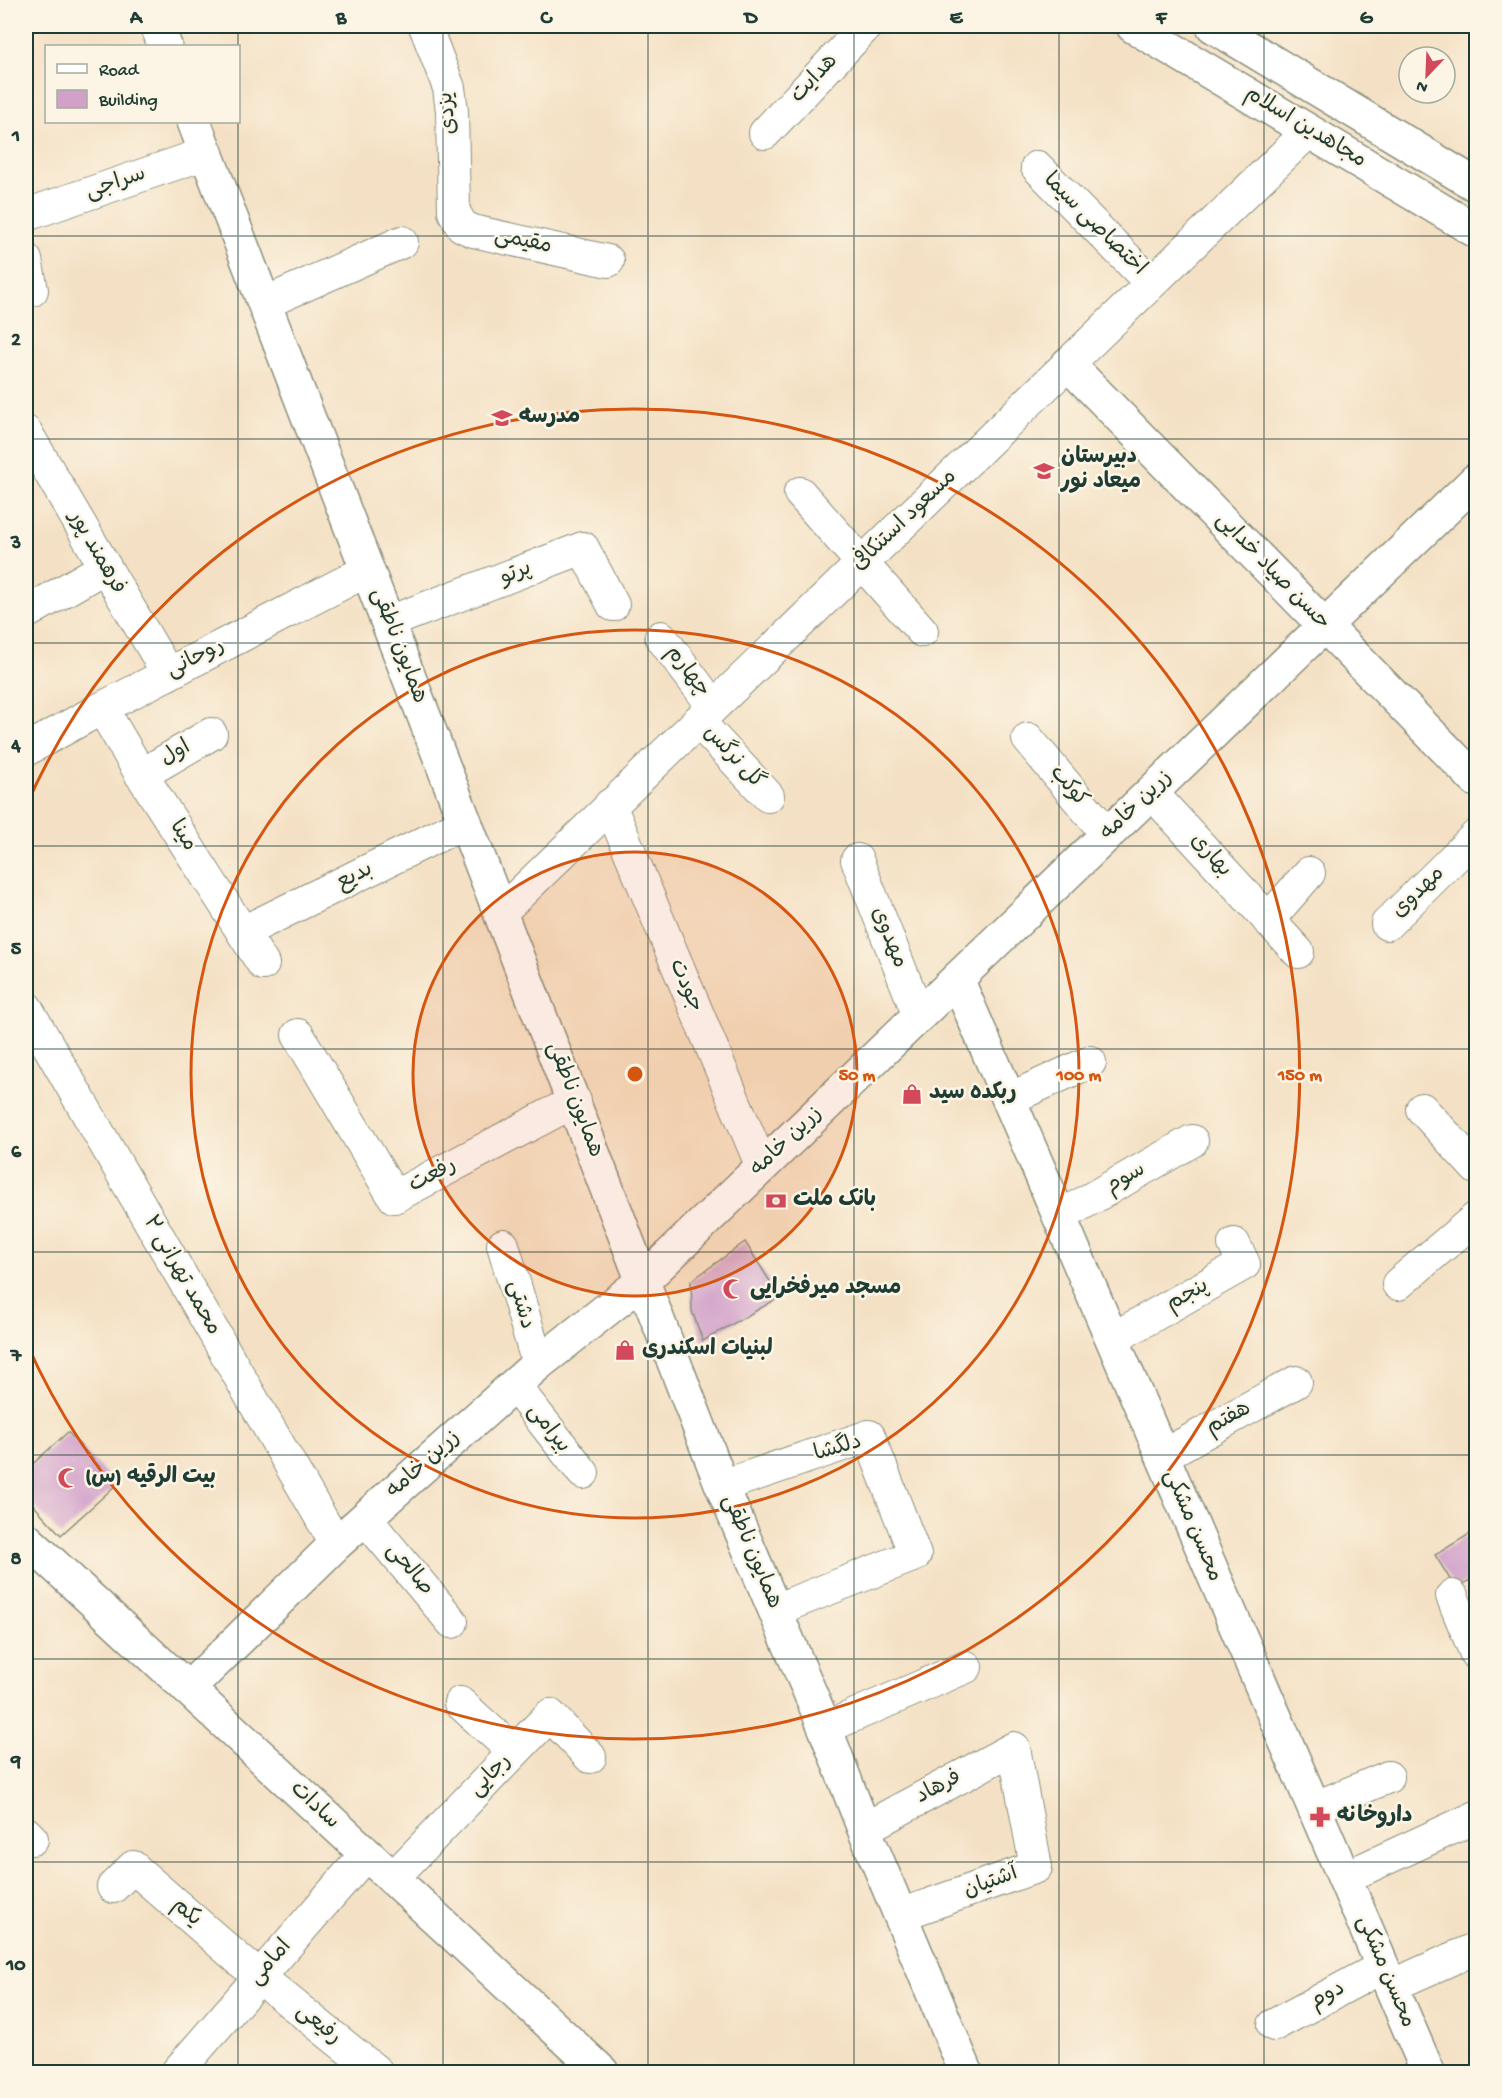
<svg xmlns="http://www.w3.org/2000/svg" width="1502" height="2098" font-family="'Gochi Hand','Playpen Sans Arabic',sans-serif">
	<style>
		.building { fill: #d1a1ca }
		.lines { fill: none; stroke-linecap: round; stroke-linejoin: round }
		.minor-casing { stroke: #8a8f7c; stroke-width: 34 }
		.tertiary-casing { stroke: #8a8f7c; stroke-width: 36 }
		.secondary-casing { stroke: #8a8f7c; stroke-width: 36 }
		.primary-casing { stroke: #8a8f7c; stroke-width: 36 }
		.minor { stroke: #fff; stroke-width: 32 }
		.tertiary { stroke: #fff; stroke-width: 33 }
		.secondary { stroke: #fff; stroke-width: 33 }
		.primary { stroke: #fff; stroke-width: 33 }
		.grid { fill: none; stroke: #1f3d34; stroke-width: 1.5; stroke-opacity: 0.55 }
		.ring { fill: none; stroke: #d45610; stroke-width: 3 }
		.labels { text-anchor: middle; dominant-baseline: central; stroke-width: 5; stroke-linejoin: round; paint-order: stroke }
		.street-label { font-size: 22px; fill: #1f3d34; stroke: #fcf5e5 }
		.poi-label { font-size: 22px; font-weight: bold; fill: #1f3d34; stroke: #fcf5e5; text-anchor: start }
		.centre { fill: #d45610; stroke: #fcf5e5; stroke-width: 3 }
		.ring-label { font-size: 18px; text-anchor: middle; font-weight: bold; fill: #d45610; stroke: #fcf5e5; stroke-width: 5; stroke-linejoin: round; paint-order: stroke }
		.neatline { fill: none; stroke: #1f3d34; stroke-width: 2 }
		.grid-label { font-size: 20px; text-anchor: middle; font-weight: bold; fill: #1f3d34 }
	</style>
	<rect width="100%" height="100%" fill="#fcf5e5"/>
	<filter id="ink" filterUnits="userSpaceOnUse"><feTurbulence type="fractalNoise" baseFrequency=".0167" numOctaves="2"/><feDisplacementMap in="SourceGraphic" scale="12" xChannelSelector="R" yChannelSelector="G"/><feConvolveMatrix kernelMatrix="1 2 1 2 8 2 1 2 1" color-interpolation-filters="sRGB"/></filter>
	<filter id="wash" filterUnits="userSpaceOnUse"><feTurbulence type="fractalNoise" baseFrequency=".008" numOctaves="4" result="noise"/><feDisplacementMap in="SourceGraphic" scale="24" xChannelSelector="R" yChannelSelector="G"/><feGaussianBlur stdDeviation="1.35" result="paint"/><feColorMatrix in="noise" values="0 0 0 0 0 0 0 0 0 0 0 0 0 0 0 0 0 1.4 0 .05"/><feComposite in="paint" operator="in"/></filter>
	<g filter="url(#wash)">
		<rect width="100%" height="100%" fill="#f4e1c5"/>
		<g id="blocks">
			<g class="building">
				<path d="M 745,1242 L 780,1297 L 703,1341 L 692,1311 L 691,1281 Z"/>
				<path d="M 68,1432 L 116,1485 L 61,1535 L 26,1497 L 26,1470 Z"/>
				<path d="M 1476,1530 L 1476,1576 L 1456,1589 L 1435,1555 Z"/>
			</g>
		</g>
	</g>
	<g filter="url(#ink)">
		<use href="#blocks" fill-opacity="0" stroke="#8a8f7c" stroke-width="1.5"/>
		<g class="lines">
			<g class="minor-casing">
				<g id="minor">
					<path d="M 425,26 L 449,88 L 452,111 L 454,212 L 462,226 L 473,231 L 608,261"/>
					<path d="M 765,133 L 866,26"/>
					<path d="M 1037,167 L 1151,283"/>
					<path d="M 26,215 L 207,153"/>
					<path d="M 26,260 L 32,290"/>
					<path d="M 265,303 L 402,242"/>
					<path d="M 26,432 L 168,674"/>
					<path d="M 800,493 L 922,631"/>
					<path d="M 26,612 L 26,613 L 105,567"/>
					<path d="M 389,622 L 583,548 L 613,605"/>
					<path d="M 661,637 L 713,706"/>
					<path d="M 102,708 L 136,766 L 263,964"/>
					<path d="M 698,721 L 768,796"/>
					<path d="M 1028,739 L 1107,834"/>
					<path d="M 26,750 L 102,708 L 368,570"/>
					<path d="M 141,775 L 211,734"/>
					<path d="M 1151,792 L 1298,952"/>
					<path d="M 610,805 L 762,1167"/>
					<path d="M 857,860 L 919,1016"/>
					<path d="M 501,912 L 1309,131"/>
					<path d="M 1268,920 L 1309,873"/>
					<path d="M 1387,924 L 1476,836"/>
					<path d="M 243,932 L 466,822"/>
					<path d="M 26,1007 L 336,1544"/>
					<path d="M 298,1035 L 394,1197 L 575,1101"/>
					<path d="M 1009,1099 L 1090,1062"/>
					<path d="M 1422,1109 L 1476,1168"/>
					<path d="M 1059,1217 L 1192,1141"/>
					<path d="M 503,1245 L 538,1364"/>
					<path d="M 1398,1284 L 1476,1218"/>
					<path d="M 1112,1339 L 1244,1264 L 1234,1244"/>
					<path d="M 514,1385 L 583,1473"/>
					<path d="M 1162,1456 L 1296,1382"/>
					<path d="M 722,1486 L 869,1436 L 915,1555 L 775,1610"/>
					<path d="M 365,1518 L 452,1622"/>
					<path d="M 1452,1596 L 1476,1654"/>
					<path d="M 460,1703 L 514,1752"/>
					<path d="M 825,1728 L 966,1667"/>
					<path d="M 1314,1808 L 1388,1777"/>
					<path d="M 864,1829 L 1014,1748 L 1036,1867 L 900,1915"/>
					<path d="M 26,1833 L 32,1839"/>
					<path d="M 1344,1878 L 1476,1817"/>
					<path d="M 392,1879 L 550,1715 L 590,1757"/>
					<path d="M 113,1887 L 133,1867 L 259,1977 L 377,2072"/>
					<path d="M 1391,1986 L 1476,1948"/>
					<path d="M 1274,2025 L 1382,1967"/>
					<path d="M 177,2072 L 366,1854"/>
				</g>
			</g>
			<g class="tertiary-casing">
				<g id="tertiary">
					<path d="M 1068,364 L 1476,780"/>
					<path d="M 26,1539 L 602,2072"/>
					<path d="M 188,1689 L 336,1544 L 538,1364 L 644,1280"/>
				</g>
			</g>
			<g class="secondary-casing">
				<g id="secondary">
					<path d="M 157,26 L 165,46"/>
					<path d="M 194,122 L 722,1486 L 825,1728 L 864,1829 L 966,2072"/>
					<path d="M 957,979 L 1428,2072"/>
					<path d="M 644,1280 L 1476,480"/>
				</g>
			</g>
			<g class="primary-casing">
				<g id="primary">
					<path d="M 1133,26 L 1476,231"/>
					<path d="M 1213,26 L 1476,185"/>
				</g>
			</g>
			<use href="#minor" class="minor"/>
			<use href="#tertiary" class="tertiary"/>
			<use href="#secondary" class="secondary"/>
			<use href="#primary" class="primary"/>
		</g>
	</g>
	<path class="grid" d="M 238,26 L 238,46M 443,26 L 443,2072M 648,26 L 648,2072M 854,26 L 854,2072M 1059,26 L 1059,2072M 1264,26 L 1264,2072M 238,122 L 238,2072M 26,236 L 1476,236M 26,439 L 1476,439M 26,643 L 1476,643M 26,846 L 1476,846M 26,1049 L 1476,1049M 26,1252 L 1476,1252M 26,1455 L 1476,1455M 26,1659 L 1476,1659M 26,1862 L 1476,1862"/>
	<circle cx="635" cy="1074" r="222" fill="#d45610" fill-opacity=".12"/>
	<g class="ring">
		<circle cx="635" cy="1074" r="222"/>
		<circle cx="635" cy="1074" r="444"/>
		<path d="M27 804A665 665 0 1 1 27 1344"/>
	</g>
	<defs>
		<g id="school-bare" transform="scale(1.62)"><path d="M0-5L7-2L0 1L-7-2ZM-4 1L0 2.5L4 1V4Q0 6-4 4Z" fill="#d1495b" stroke="#fcf5e5" stroke-width="2.5" paint-order="stroke"/></g>
		<g id="shop-bare" transform="scale(1.62)"><path d="M-5-2.5h2.3a2.7 3.5 0 0 1 5.4 0H5L5.5 6h-11ZM-1.5-2.5h3a1.5 2.3 0 0 0-3 0Z" fill="#d1495b" stroke="#fcf5e5" stroke-width="2.5" paint-order="stroke"/></g>
		<g id="bank-bare" transform="scale(1.62)"><path d="M-6-4H6V4H-6ZM0-2.3a2.3 2.3 0 1 0 0 4.6a2.3 2.3 0 1 0 0-4.6Z" fill="#d1495b" stroke="#fcf5e5" stroke-width="2.5" paint-order="stroke"/></g>
		<g id="mosque-bare" transform="scale(1.62)"><path d="M3.5-4.9A6 6 0 1 0 3.5 4.9A5 5 0 1 1 3.5-4.9Z" fill="#d1495b" stroke="#fcf5e5" stroke-width="2.5" paint-order="stroke"/></g>
		<g id="pharmacy-bare" transform="scale(1.62)"><path d="M-2-6h4v4h4v4h-4v4h-4v-4h-4v-4h4Z" fill="#d1495b" stroke="#fcf5e5" stroke-width="2.5" paint-order="stroke"/></g>
	</defs>
	<g fill-rule="evenodd">
		<use href="#school-bare" x="502" y="418"/>
		<use href="#school-bare" x="1044" y="471"/>
		<use href="#shop-bare" x="912" y="1094"/>
		<use href="#bank-bare" x="776" y="1201"/>
		<use href="#mosque-bare" x="733" y="1289"/>
		<use href="#shop-bare" x="625" y="1350"/>
		<use href="#mosque-bare" x="68" y="1478"/>
		<use href="#pharmacy-bare" x="1320" y="1817"/>
	</g>
	<g class="labels">
		<g class="street-label">
			<text transform="translate(815 79) rotate(-47)">هدایت</text>
			<text transform="translate(449 113) rotate(-96)">یزدی</text>
			<text transform="translate(1305 128) rotate(31)">مجاهدین اسلام</text>
			<text transform="translate(116 184) rotate(-19)">سراجی</text>
			<text transform="translate(1094 225) rotate(45)">اختصاصی سیما</text>
			<text transform="translate(523 242) rotate(12)">مقیمی</text>
			<text transform="translate(905 521) rotate(-44)">مسعود استنکافی</text>
			<text transform="translate(96 553) rotate(60)">فرهمند پور</text>
			<text transform="translate(1272 572) rotate(46)">حسن صیاد خدایی</text>
			<text transform="translate(516 574) rotate(-21)">پرتو</text>
			<text transform="translate(398 646) rotate(69)">همایون ناطقی</text>
			<text transform="translate(196 659) rotate(-27)">روحانی</text>
			<text transform="translate(687 672) rotate(53)">چهارم</text>
			<text transform="translate(176 754) rotate(-30)">اول</text>
			<text transform="translate(733 758) rotate(47)">گل نرگس</text>
			<text transform="translate(1068 787) rotate(50)">کوکب</text>
			<text transform="translate(1137 806) rotate(-44)">زرین خامه</text>
			<text transform="translate(182 836) rotate(57)">مینا</text>
			<text transform="translate(1210 856) rotate(48)">بهاری</text>
			<text transform="translate(355 877) rotate(-26)">بدیع</text>
			<text transform="translate(1419 893) rotate(-44)">مهدوی</text>
			<text transform="translate(888 938) rotate(68)">مهدوی</text>
			<text transform="translate(685 986) rotate(67)">جودت</text>
			<text transform="translate(574 1100) rotate(69)">همایون ناطقی</text>
			<text transform="translate(787 1142) rotate(-44)">زرین خامه</text>
			<text transform="translate(433 1176) rotate(-28)">رفعت</text>
			<text transform="translate(1126 1179) rotate(-30)">سوم</text>
			<text transform="translate(181 1276) rotate(60)">محمد تهرانی ۲</text>
			<text transform="translate(1188 1296) rotate(-29)">پنجم</text>
			<text transform="translate(520 1305) rotate(74)">دشتی</text>
			<text transform="translate(1229 1419) rotate(-29)">هفتم</text>
			<text transform="translate(548 1429) rotate(52)">بیرامی</text>
			<text transform="translate(838 1449) rotate(-16)">دلگشا</text>
			<text transform="translate(424 1465) rotate(-42)">زرین خامه</text>
			<text transform="translate(1192 1526) rotate(67)">محسن مشکی</text>
			<text transform="translate(751 1552) rotate(67)">همایون ناطقی</text>
			<text transform="translate(409 1570) rotate(50)">صالحی</text>
			<text transform="translate(491 1776) rotate(-46)">رجایی</text>
			<text transform="translate(939 1788) rotate(-28)">فرهاد</text>
			<text transform="translate(314 1806) rotate(43)">سادات</text>
			<text transform="translate(991 1883) rotate(-20)">آشتیان</text>
			<text transform="translate(186 1913) rotate(41)">یکم</text>
			<text transform="translate(271 1963) rotate(-49)">امامی</text>
			<text transform="translate(1385 1972) rotate(67)">محسن مشکی</text>
			<text transform="translate(1328 1996) rotate(-28)">دوم</text>
			<text transform="translate(318 2025) rotate(39)">رفیعی</text>
		</g>
		<g class="poi-label">
			<text x="519" y="418">مدرسه</text>
			<text x="1061" y="458">دبیرستان<tspan x="1061" dy="25">میعاد نور</tspan></text>
			<text x="929" y="1094">ربکده سید</text>
			<text x="793" y="1201">بانک ملت</text>
			<text x="750" y="1289">مسجد میرفخرایی</text>
			<text x="642" y="1350">لبنیات اسکندری</text>
			<text x="85" y="1478">بیت الرقیه (س)</text>
			<text x="1337" y="1817">داروخانه</text>
		</g>
	</g>
	<circle cx="635" cy="1074" r="9" class="centre"/>
	<g class="ring-label">
		<text x="857" y="1080">50 m</text>
		<text x="1079" y="1080">100 m</text>
		<text x="1300" y="1080">150 m</text>
	</g>
	<rect width="1502" height="2098" fill="none" stroke="#fcf5e5" stroke-width="66"/>
	<rect x="45" y="45" width="195" height="78" fill="#fcf5e5" stroke="#a4ab9e" stroke-width="1.5"/>
	<rect x="57" y="64" width="30" height="9" fill="#ffffff" stroke="#a4ab9e" stroke-width="1.5"/>
	<text x="99" y="75" font-size="18" fill="#1f3d34">Road</text>
	<rect x="57" y="90" width="30" height="18" fill="#d1a1ca" stroke="#a4ab9e" stroke-width="1.5"/>
	<text x="99" y="105" font-size="18" fill="#1f3d34">Building</text>
	<g transform="translate(1427 75) rotate(203)"><circle r="28" fill="#fcf5e5" stroke="#a4ab9e" stroke-width="1.5"/>
	<path d="M0-4.5L10 22L0 15L-10 22Z" fill="#d1495b"/>
	<text y="-9" font-size="16" font-weight="bold" text-anchor="middle" fill="#1f3d34">N</text>
	</g>
	<rect x="33" y="33" width="1436" height="2032" class="neatline"/>
	<g class="grid-label">
		<text x="136" y="23">A</text>
		<text x="341" y="23">B</text>
		<text x="546" y="23">C</text>
		<text x="751" y="23">D</text>
		<text x="956" y="23">E</text>
		<text x="1161" y="23">F</text>
		<text x="1366" y="23">G</text>
		<text x="16" y="141">1</text>
		<text x="16" y="345">2</text>
		<text x="16" y="548">3</text>
		<text x="16" y="751">4</text>
		<text x="16" y="954">5</text>
		<text x="16" y="1157">6</text>
		<text x="16" y="1361">7</text>
		<text x="16" y="1564">8</text>
		<text x="16" y="1767">9</text>
		<text x="16" y="1970">10</text>
	</g>
</svg>
